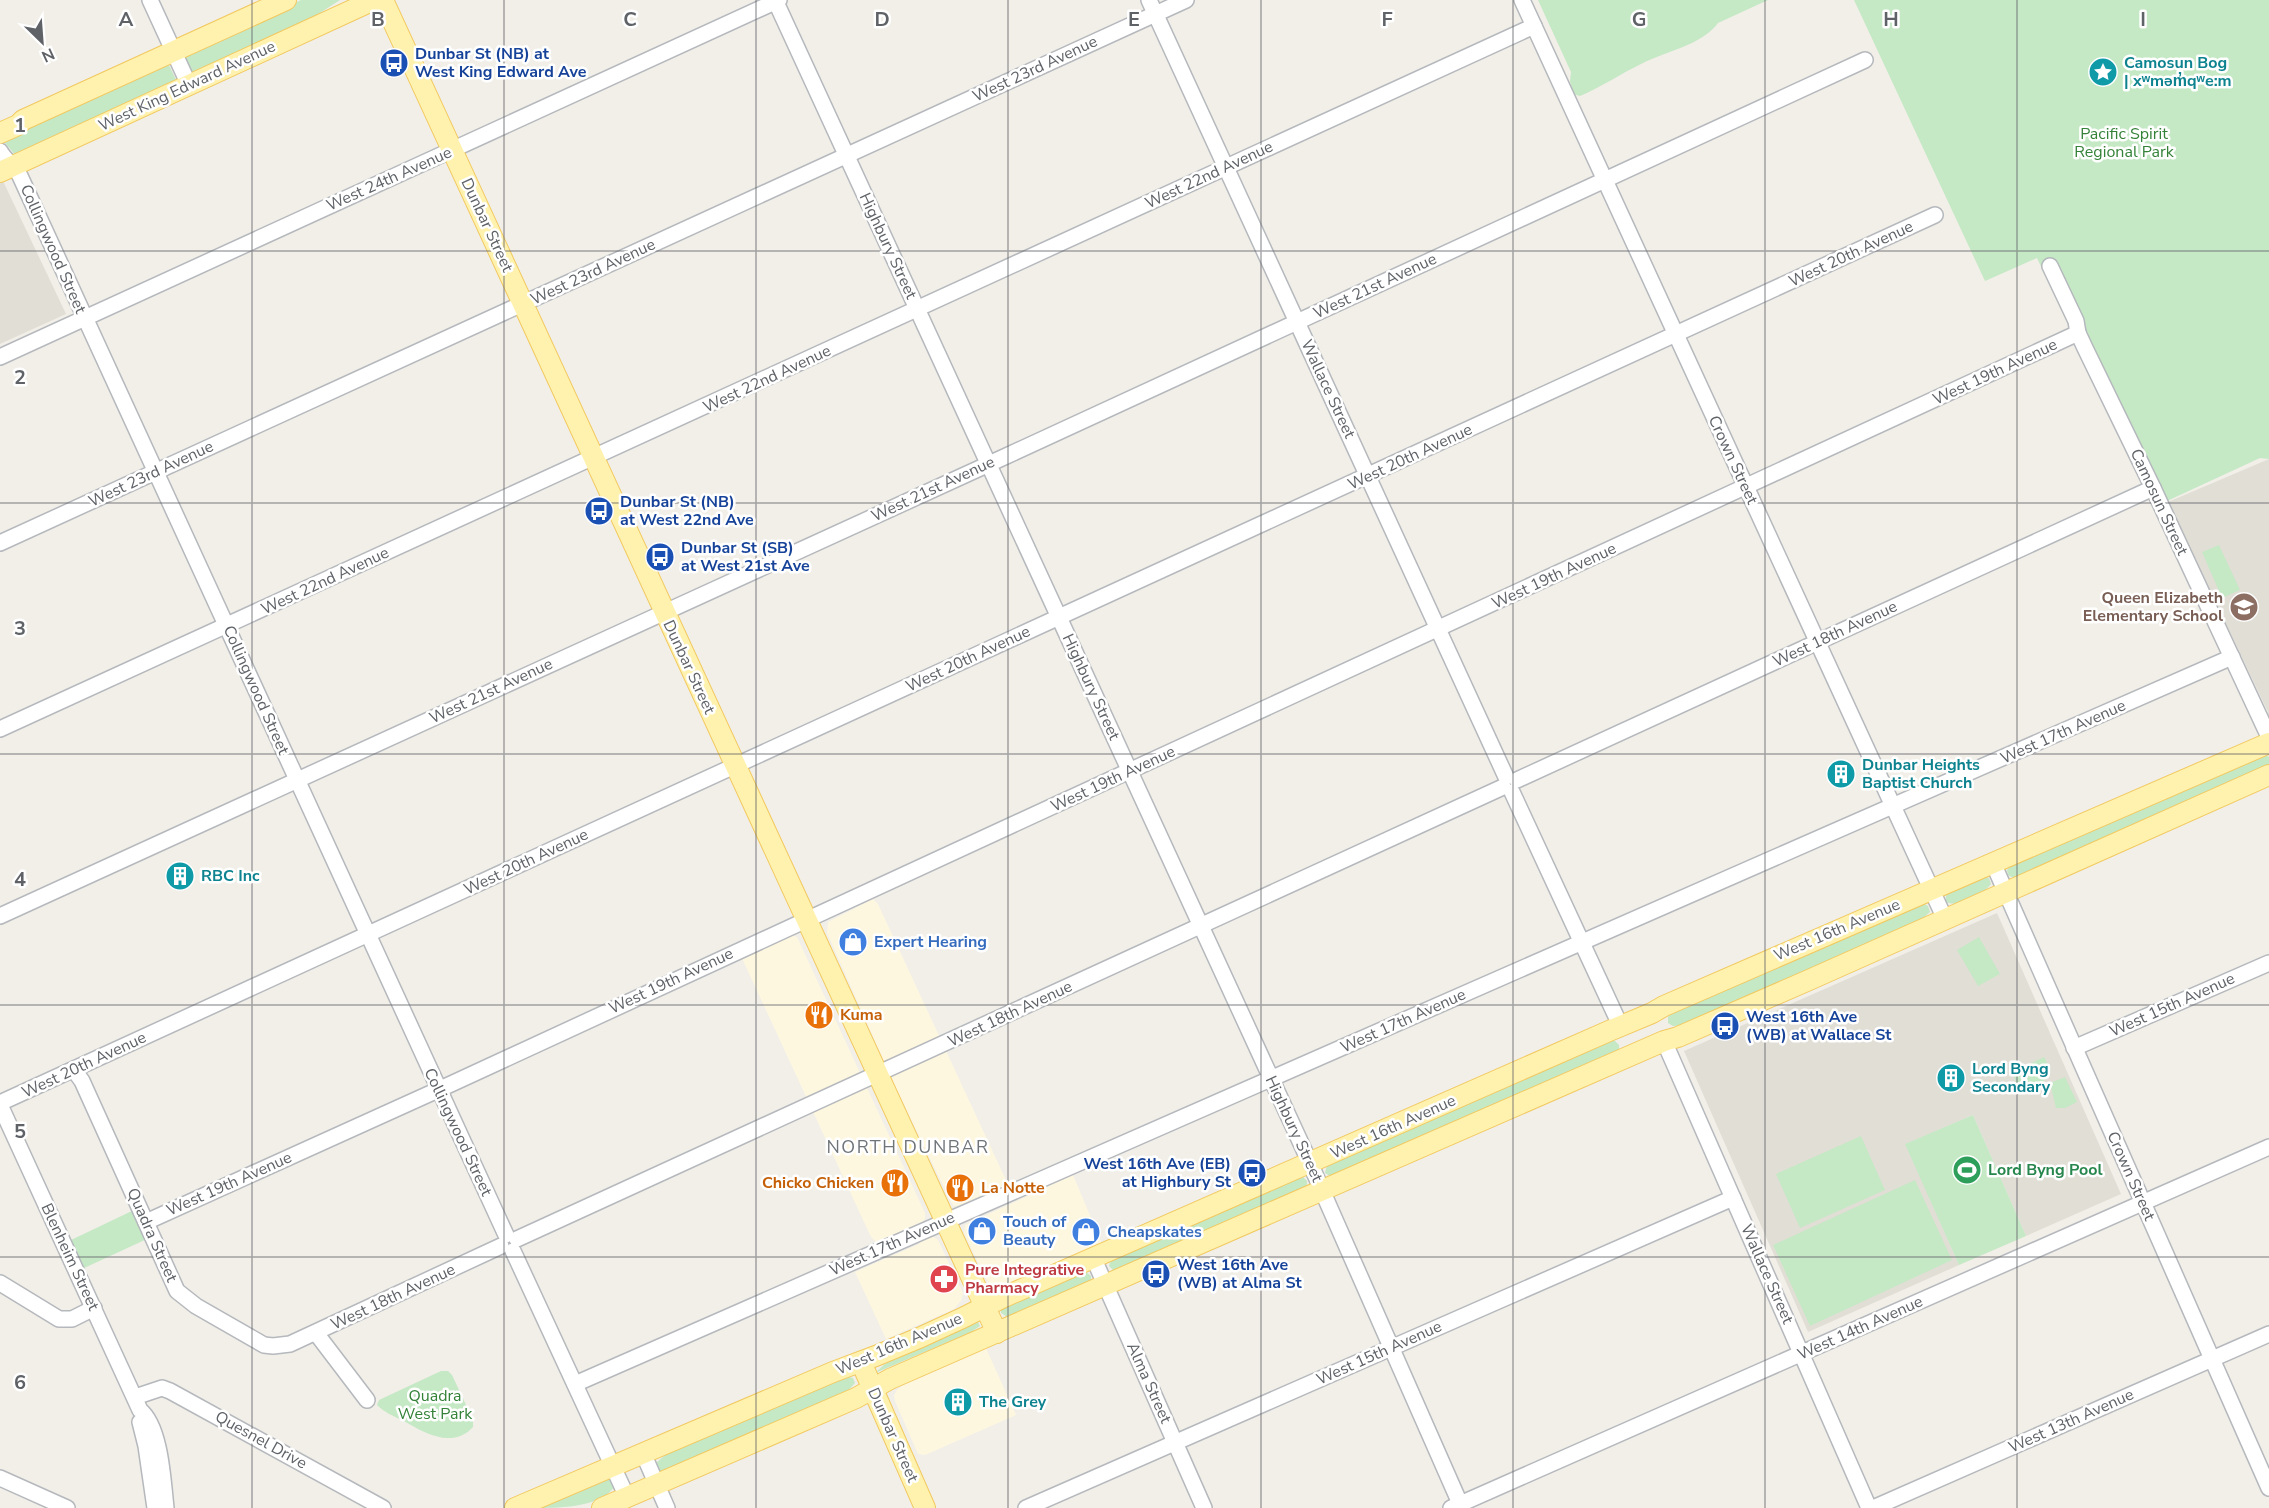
<svg xmlns="http://www.w3.org/2000/svg" width="2269" height="1508" font-family="'Nunito Sans',sans-serif">
	<style>
		.commercial { fill: #fef7e0 }
		.education { fill: #e1ded6 }
		.green { fill: #c5e8c5 }
		.lines { fill: none; stroke-linecap: round; stroke-linejoin: round }
		.minor-casing { stroke: #b5b8bc; stroke-width: 18 }
		.major-casing { stroke: #f2c960; stroke-width: 22 }
		.minor { stroke: #fff; stroke-width: 15 }
		.major { stroke: #fff2af; stroke-width: 20 }
		.grid { fill: none; stroke: #5f6368; stroke-width: 1.5; stroke-opacity: 0.55 }
		.labels { text-anchor: middle; dominant-baseline: central; stroke-width: 5; stroke-linejoin: round; paint-order: stroke }
		.transit-label { font-size: 16px; font-weight: bold; fill: #164399; stroke: #fff; text-anchor: start }
		.culture-label { font-size: 16px; font-weight: bold; fill: #0d838f; stroke: #fff; text-anchor: start }
		.street-label { font-size: 16px; fill: #5f6368; stroke: #fff }
		.park-label { font-size: 16px; fill: #348238; stroke: #fff }
		.education-label { font-size: 16px; font-weight: bold; fill: #785e54; stroke: #fff; text-anchor: end }
		.shop-label { font-size: 16px; font-weight: bold; fill: #366cbe; stroke: #fff; text-anchor: start }
		.food-label { font-size: 16px; font-weight: bold; fill: #c56008; stroke: #fff; text-anchor: start }
		.leisure-label { font-size: 16px; font-weight: bold; fill: #27864d; stroke: #fff; text-anchor: start }
		.health-label { font-size: 16px; font-weight: bold; fill: #be3a42; stroke: #fff; text-anchor: start }
		.neighbourhood-label { font-size: 18px; letter-spacing: 1.5px; fill: #70757a; stroke: #fff }
		.grid-label { font-size: 20px; text-anchor: middle; font-weight: bold; fill: #5f6368; stroke: #fff; stroke-width: 5; stroke-linejoin: round; paint-order: stroke }
	</style>
	<rect width="100%" height="100%" fill="#f1efe8"/>
	<g class="commercial">
		<path d="M 873,899 L 878,904 L 1005,1178 L 1005,1186 L 961,1205 L 954,1206 L 951,1202 L 894,1084 L 827,933 L 828,922 Z"/>
		<path d="M 792,935 L 797,937 L 925,1213 L 925,1219 L 922,1222 L 876,1242 L 871,1237 L 741,956 Z"/>
		<path d="M 1073,1175 L 1102,1244 L 997,1290 L 990,1287 L 964,1233 L 965,1225 Z"/>
		<path d="M 928,1236 L 932,1236 L 938,1240 L 963,1293 L 961,1301 L 954,1309 L 886,1339 L 855,1272 L 919,1244 L 922,1239 Z"/>
		<path d="M 986,1348 L 1016,1415 L 925,1455 L 918,1454 L 895,1401 L 894,1395 L 897,1390 L 903,1385 Z"/>
	</g>
	<g class="education">
		<path d="M 2,179 L 66,314 L 0,344 L 0,180 Z"/>
		<path d="M 2269,459 L 2269,723 L 2266,716 L 2268,712 L 2168,502 Z"/>
		<path d="M 1997,913 L 2121,1194 L 2026,1236 L 1973,1115 L 1906,1144 L 1959,1265 L 1808,1332 L 1684,1051 Z"/>
	</g>
	<g class="green">
		<path d="M 301,0 L 340,0 L 312,18 L 192,74 L 184,57 L 187,53 Z"/>
		<path d="M 1538,0 L 1768,0 L 1718,23 C 1702,45 1667,51 1643,63 C 1622,73 1601,87 1580,96 L 1573,94 L 1570,81 L 1571,72 Z"/>
		<path d="M 1854,0 L 2269,0 L 2269,459 L 2260,458 L 2154,507 L 2037,258 L 1985,281 Z"/>
		<path d="M 168,63 L 177,82 L 17,157 L 0,137 Z"/>
		<path d="M 2219,545 L 2240,590 L 2222,598 L 2202,552 Z"/>
		<path d="M 2265,755 L 2269,757 L 2269,765 L 2262,770 L 2015,879 L 2008,875 L 2007,870 L 2011,865 Z"/>
		<path d="M 1985,877 L 1989,878 L 1991,884 C 1982,895 1960,908 1946,902 L 1946,892 Z"/>
		<path d="M 1924,904 L 1928,906 L 1930,912 L 1914,926 L 1689,1025 L 1673,1026 L 1668,1023 L 1668,1017 L 1675,1008 L 1910,905 Z"/>
		<path d="M 1979,937 L 2000,974 L 1978,986 L 1957,950 Z"/>
		<path d="M 1603,1039 L 1615,1041 L 1619,1045 L 1619,1049 L 1612,1058 L 1347,1174 L 1330,1176 L 1325,1173 L 1327,1165 Z"/>
		<path d="M 2044,1057 L 2051,1070 L 2041,1085 L 2021,1093 L 2012,1072 Z"/>
		<path d="M 2065,1077 L 2077,1102 L 2065,1108 L 2056,1108 L 2050,1083 Z"/>
		<path d="M 1973,1115 L 2026,1236 L 1959,1265 L 1905,1144 Z"/>
		<path d="M 1861,1136 L 1885,1190 L 1800,1228 L 1776,1174 Z"/>
		<path d="M 1303,1177 L 1307,1181 L 1307,1185 L 1297,1197 L 1115,1272 L 1109,1266 L 1111,1260 L 1285,1180 Z"/>
		<path d="M 1915,1180 L 1952,1260 L 1810,1326 L 1773,1245 Z"/>
		<path d="M 136,1209 L 149,1238 L 82,1269 L 69,1241 Z"/>
		<path d="M 1086,1272 L 1091,1276 L 1091,1281 L 1009,1318 L 1001,1313 L 1001,1308 L 1074,1273 Z"/>
		<path d="M 978,1322 L 980,1326 L 971,1332 L 875,1373 L 885,1364 Z"/>
		<path d="M 441,1371 L 448,1371 L 452,1375 L 473,1420 L 473,1427 C 452,1450 423,1432 402,1420 C 393,1416 384,1412 377,1405 L 379,1400 Z"/>
		<path d="M 849,1377 L 853,1378 L 855,1383 L 844,1395 L 679,1467 L 660,1471 L 655,1466 L 656,1463 L 670,1451 L 835,1378 Z"/>
		<path d="M 610,1475 L 615,1486 C 600,1508 559,1508 533,1508 Z"/>
	</g>
	<g class="lines">
		<g class="minor-casing">
			<g id="minor">
				<path d="M 150,0 L 189,85"/>
				<path d="M 775,0 L 1310,1163 L 1462,1508"/>
				<path d="M 1149,0 L 1506,777"/>
				<path d="M 1522,0 L 1945,919"/>
				<path d="M 0,151 C 5,161 15,165 20,176 L 506,1235"/>
				<path d="M 2050,266 L 2076,321 L 2078,333 L 2085,348 L 2153,488 L 2269,737"/>
				<path d="M 0,357 L 779,0"/>
				<path d="M 0,543 L 1186,0"/>
				<path d="M 0,729 L 1534,26"/>
				<path d="M 1517,780 L 2153,488"/>
				<path d="M 1512,792 L 1621,1027"/>
				<path d="M 1993,863 L 2269,1488"/>
				<path d="M 0,916 L 1002,458 L 1865,60"/>
				<path d="M 1664,1041 L 1869,1508"/>
				<path d="M 2074,1048 L 2269,963"/>
				<path d="M 74,1070 L 82,1081 L 177,1291 L 196,1306 L 264,1345 L 273,1346 L 290,1344 L 501,1246"/>
				<path d="M 0,1103 L 1935,215"/>
				<path d="M 0,1105 L 140,1410 C 161,1427 163,1482 166,1508"/>
				<path d="M 146,1222 L 451,1084 L 2078,333"/>
				<path d="M 517,1239 L 1503,787"/>
				<path d="M 513,1251 L 627,1497"/>
				<path d="M 1093,1257 L 1204,1508"/>
				<path d="M 0,1283 L 59,1319 L 72,1319 L 94,1308"/>
				<path d="M 316,1333 L 367,1400"/>
				<path d="M 575,1384 L 2232,657"/>
				<path d="M 135,1397 L 162,1388 L 170,1391 L 383,1508"/>
				<path d="M 140,1422 L 146,1446 L 155,1508"/>
				<path d="M 643,1453 L 667,1508"/>
				<path d="M 0,1478 L 67,1508"/>
				<path d="M 1026,1508 L 1733,1198"/>
				<path d="M 1451,1508 L 2269,1147"/>
				<path d="M 1873,1508 L 2269,1334"/>
			</g>
		</g>
		<g class="major-casing">
			<g id="major">
				<path d="M 383,0 L 997,1333"/>
				<path d="M 0,133 L 18,125 L 23,120 L 286,0"/>
				<path d="M 0,172 L 374,0"/>
				<path d="M 861,1362 L 925,1508"/>
				<path d="M 515,1508 L 833,1372 C 892,1351 949,1326 1004,1297 L 1609,1031 L 1652,1013 L 1664,1006 L 2269,743"/>
				<path d="M 602,1508 L 856,1398 L 890,1379 L 1664,1041 L 1678,1037 L 1809,980 L 2269,775"/>
			</g>
		</g>
		<use href="#minor" class="minor"/>
		<use href="#major" class="major"/>
	</g>
	<path class="grid" d="M 252,0 L 252,1508M 504,0 L 504,1508M 756,0 L 756,1508M 1008,0 L 1008,1508M 1261,0 L 1261,1508M 1513,0 L 1513,1508M 1765,0 L 1765,1508M 2017,0 L 2017,1508M 0,251 L 2269,251M 0,503 L 2269,503M 0,754 L 2269,754M 0,1005 L 2269,1005M 0,1257 L 2269,1257"/>
	<defs>
		<g id="bus-disc" transform="scale(1.5)"><circle r="9.5" fill="#1a4fb4" stroke="#fff"/><path d="M-5-6H5V4H4V6H2V4H-2V6H-4V4H-5ZM-3.5-4V0h7V-4ZM-3.5 1.2v1.5H-2V1.2ZM2 1.2v1.5H3.5V1.2Z" fill="#fff"/></g>
		<g id="sight-disc" transform="scale(1.5)"><circle r="9.5" fill="#0f9aa8" stroke="#fff"/><path d="M0-6L1.8-2.2L6-1.7L2.9 1.2L3.7 5.4L0 3.3L-3.7 5.4L-2.9 1.2L-6-1.7L-1.8-2.2Z" fill="#fff"/></g>
		<g id="school-disc" transform="scale(1.5)"><circle r="9.5" fill="#8d6e63" stroke="#fff"/><path d="M0-5L7-2L0 1L-7-2ZM-4 1L0 2.5L4 1V4Q0 6-4 4Z" fill="#fff"/></g>
		<g id="building-disc" transform="scale(1.5)"><circle r="9.5" fill="#0f9aa8" stroke="#fff"/><path d="M-4-6H4V6H1V3H-1V6H-4ZM-2.5-4.3h1.7v1.8h-1.7ZM.8-4.3h1.7v1.8H.8ZM-2.5-1h1.7V.8h-1.7ZM.8-1h1.7V.8H.8Z" fill="#fff"/></g>
		<g id="shop-disc" transform="scale(1.5)"><circle r="9.5" fill="#3f7fe0" stroke="#fff"/><path d="M-5-2.5h2.3a2.7 3.5 0 0 1 5.4 0H5L5.5 6h-11ZM-1.5-2.5h3a1.5 2.3 0 0 0-3 0Z" fill="#fff"/></g>
		<g id="restaurant-disc" transform="scale(1.5)"><circle r="9.5" fill="#e8710a" stroke="#fff"/><path d="M-5-6h1v4h1v-4h1v4h1v-4h1v5L-1.5 .5V6h-2V.5L-5-1ZM5-6V6H3V1.5H1.5Q1.5-4 5-6Z" fill="#fff"/></g>
		<g id="stadium-disc" transform="scale(1.5)"><circle r="9.5" fill="#2e9e5b" stroke="#fff"/><path d="M0-5a6.5 5 0 1 0 0 10a6.5 5 0 1 0 0-10ZM-3.5-1.8h7v3.6h-7Z" fill="#fff"/></g>
		<g id="pharmacy-disc" transform="scale(1.5)"><circle r="9.5" fill="#e0444e" stroke="#fff"/><path d="M-2-6h4v4h4v4h-4v4h-4v-4h-4v-4h4Z" fill="#fff"/></g>
	</defs>
	<g fill-rule="evenodd">
		<use href="#bus-disc" x="394" y="63"/>
		<use href="#sight-disc" x="2103" y="72"/>
		<use href="#bus-disc" x="599" y="511"/>
		<use href="#bus-disc" x="660" y="557"/>
		<use href="#school-disc" x="2244" y="607"/>
		<use href="#building-disc" x="1841" y="774"/>
		<use href="#building-disc" x="180" y="876"/>
		<use href="#shop-disc" x="853" y="942"/>
		<use href="#restaurant-disc" x="819" y="1015"/>
		<use href="#bus-disc" x="1725" y="1026"/>
		<use href="#building-disc" x="1951" y="1078"/>
		<use href="#stadium-disc" x="1967" y="1170"/>
		<use href="#bus-disc" x="1252" y="1173"/>
		<use href="#restaurant-disc" x="895" y="1183"/>
		<use href="#restaurant-disc" x="960" y="1188"/>
		<use href="#shop-disc" x="982" y="1231"/>
		<use href="#shop-disc" x="1086" y="1232"/>
		<use href="#bus-disc" x="1156" y="1274"/>
		<use href="#pharmacy-disc" x="944" y="1279"/>
		<use href="#building-disc" x="958" y="1402"/>
	</g>
	<g class="labels">
		<g class="transit-label">
			<text x="415" y="54">Dunbar St (NB) at<tspan x="415" dy="18">West King Edward Ave</tspan></text>
			<text x="620" y="502">Dunbar St (NB)<tspan x="620" dy="18">at West 22nd Ave</tspan></text>
			<text x="681" y="548">Dunbar St (SB)<tspan x="681" dy="18">at West 21st Ave</tspan></text>
			<text x="1746" y="1017">West 16th Ave<tspan x="1746" dy="18">(WB) at Wallace St</tspan></text>
			<text x="1231" y="1164" text-anchor="end">West 16th Ave (EB)<tspan x="1231" dy="18">at Highbury St</tspan></text>
			<text x="1177" y="1265">West 16th Ave<tspan x="1177" dy="18">(WB) at Alma St</tspan></text>
		</g>
		<g class="culture-label">
			<text x="2124" y="63">Camosun Bog<tspan x="2124" dy="18">| xʷməm̓qʷe:m</tspan></text>
			<text x="1862" y="765">Dunbar Heights<tspan x="1862" dy="18">Baptist Church</tspan></text>
			<text x="201" y="876">RBC Inc</text>
			<text x="1972" y="1069">Lord Byng<tspan x="1972" dy="18">Secondary</tspan></text>
			<text x="979" y="1402">The Grey</text>
		</g>
		<g class="street-label">
			<text transform="translate(1035 69) rotate(-25)">West 23rd Avenue</text>
			<text transform="translate(187 86) rotate(-25)">West King Edward Avenue</text>
			<text transform="translate(1209 175) rotate(-25)">West 22nd Avenue</text>
			<text transform="translate(389 179) rotate(-24)">West 24th Avenue</text>
			<text transform="translate(487 225) rotate(65)">Dunbar Street</text>
			<text transform="translate(888 246) rotate(65)">Highbury Street</text>
			<text transform="translate(53 249) rotate(66)">Collingwood Street</text>
			<text transform="translate(1851 254) rotate(-25)">West 20th Avenue</text>
			<text transform="translate(593 272) rotate(-25)">West 23rd Avenue</text>
			<text transform="translate(1375 286) rotate(-25)">West 21st Avenue</text>
			<text transform="translate(1995 372) rotate(-25)">West 19th Avenue</text>
			<text transform="translate(767 379) rotate(-25)">West 22nd Avenue</text>
			<text transform="translate(1328 389) rotate(65)">Wallace Street</text>
			<text transform="translate(1410 457) rotate(-25)">West 20th Avenue</text>
			<text transform="translate(1733 460) rotate(65)">Crown Street</text>
			<text transform="translate(151 474) rotate(-25)">West 23rd Avenue</text>
			<text transform="translate(933 489) rotate(-25)">West 21st Avenue</text>
			<text transform="translate(2159 502) rotate(65)">Camosun Street</text>
			<text transform="translate(1554 576) rotate(-25)">West 19th Avenue</text>
			<text transform="translate(325 581) rotate(-25)">West 22nd Avenue</text>
			<text transform="translate(1835 634) rotate(-25)">West 18th Avenue</text>
			<text transform="translate(968 659) rotate(-25)">West 20th Avenue</text>
			<text transform="translate(689 667) rotate(65)">Dunbar Street</text>
			<text transform="translate(1091 687) rotate(65)">Highbury Street</text>
			<text transform="translate(256 690) rotate(66)">Collingwood Street</text>
			<text transform="translate(491 691) rotate(-25)">West 21st Avenue</text>
			<text transform="translate(2063 732) rotate(-24)">West 17th Avenue</text>
			<text transform="translate(1113 779) rotate(-25)">West 19th Avenue</text>
			<text transform="translate(526 862) rotate(-25)">West 20th Avenue</text>
			<text transform="translate(1837 930) rotate(-23)">West 16th Avenue</text>
			<text transform="translate(671 981) rotate(-25)">West 19th Avenue</text>
			<text transform="translate(2172 1005) rotate(-24)">West 15th Avenue</text>
			<text transform="translate(1010 1014) rotate(-25)">West 18th Avenue</text>
			<text transform="translate(1403 1021) rotate(-24)">West 17th Avenue</text>
			<text transform="translate(84 1065) rotate(-25)">West 20th Avenue</text>
			<text transform="translate(1393 1127) rotate(-24)">West 16th Avenue</text>
			<text transform="translate(1294 1129) rotate(65)">Highbury Street</text>
			<text transform="translate(458 1132) rotate(65)">Collingwood Street</text>
			<text transform="translate(2131 1176) rotate(66)">Crown Street</text>
			<text transform="translate(229 1184) rotate(-24)">West 19th Avenue</text>
			<text transform="translate(152 1235) rotate(66)">Quadra Street</text>
			<text transform="translate(892 1244) rotate(-24)">West 17th Avenue</text>
			<text transform="translate(70 1257) rotate(65)">Blenheim Street</text>
			<text transform="translate(1767 1274) rotate(66)">Wallace Street</text>
			<text transform="translate(393 1297) rotate(-25)">West 18th Avenue</text>
			<text transform="translate(1860 1328) rotate(-24)">West 14th Avenue</text>
			<text transform="translate(899 1344) rotate(-23)">West 16th Avenue</text>
			<text transform="translate(1379 1353) rotate(-24)">West 15th Avenue</text>
			<text transform="translate(1149 1383) rotate(66)">Alma Street</text>
			<text transform="translate(2071 1421) rotate(-24)">West 13th Avenue</text>
			<text transform="translate(893 1435) rotate(66)">Dunbar Street</text>
			<text transform="translate(261 1440) rotate(29)">Quesnel Drive</text>
		</g>
		<g class="park-label">
			<text x="2124" y="134">Pacific Spirit<tspan x="2124" dy="18">Regional Park</tspan></text>
			<text x="435" y="1396">Quadra<tspan x="435" dy="18">West Park</tspan></text>
		</g>
		<g class="education-label">
			<text x="2223" y="598">Queen Elizabeth<tspan x="2223" dy="18">Elementary School</tspan></text>
		</g>
		<g class="shop-label">
			<text x="874" y="942">Expert Hearing</text>
			<text x="1003" y="1222">Touch of<tspan x="1003" dy="18">Beauty</tspan></text>
			<text x="1107" y="1232">Cheapskates</text>
		</g>
		<g class="food-label">
			<text x="840" y="1015">Kuma</text>
			<text x="874" y="1183" text-anchor="end">Chicko Chicken</text>
			<text x="981" y="1188">La Notte</text>
		</g>
		<g class="leisure-label">
			<text x="1988" y="1170">Lord Byng Pool</text>
		</g>
		<g class="health-label">
			<text x="965" y="1270">Pure Integrative<tspan x="965" dy="18">Pharmacy</tspan></text>
		</g>
		<g class="neighbourhood-label">
			<text x="908" y="1147">NORTH DUNBAR</text>
		</g>
	</g>
	<g class="grid-label">
		<text x="126" y="26">A</text>
		<text x="378" y="26">B</text>
		<text x="630" y="26">C</text>
		<text x="882" y="26">D</text>
		<text x="1134" y="26">E</text>
		<text x="1387" y="26">F</text>
		<text x="1639" y="26">G</text>
		<text x="1891" y="26">H</text>
		<text x="2143" y="26">I</text>
		<text x="20" y="132">1</text>
		<text x="20" y="384">2</text>
		<text x="20" y="635">3</text>
		<text x="20" y="886">4</text>
		<text x="20" y="1138">5</text>
		<text x="20" y="1389">6</text>
	</g>
	<g transform="translate(42 42) rotate(155)" stroke="#ffffff" stroke-width="4.5" paint-order="stroke">
	<path d="M0-4.5L10 22L0 15L-10 22Z" fill="#5f6368"/>
	<text y="-9" font-size="16" font-weight="bold" text-anchor="middle" fill="#5f6368">N</text>
	</g>
</svg>
